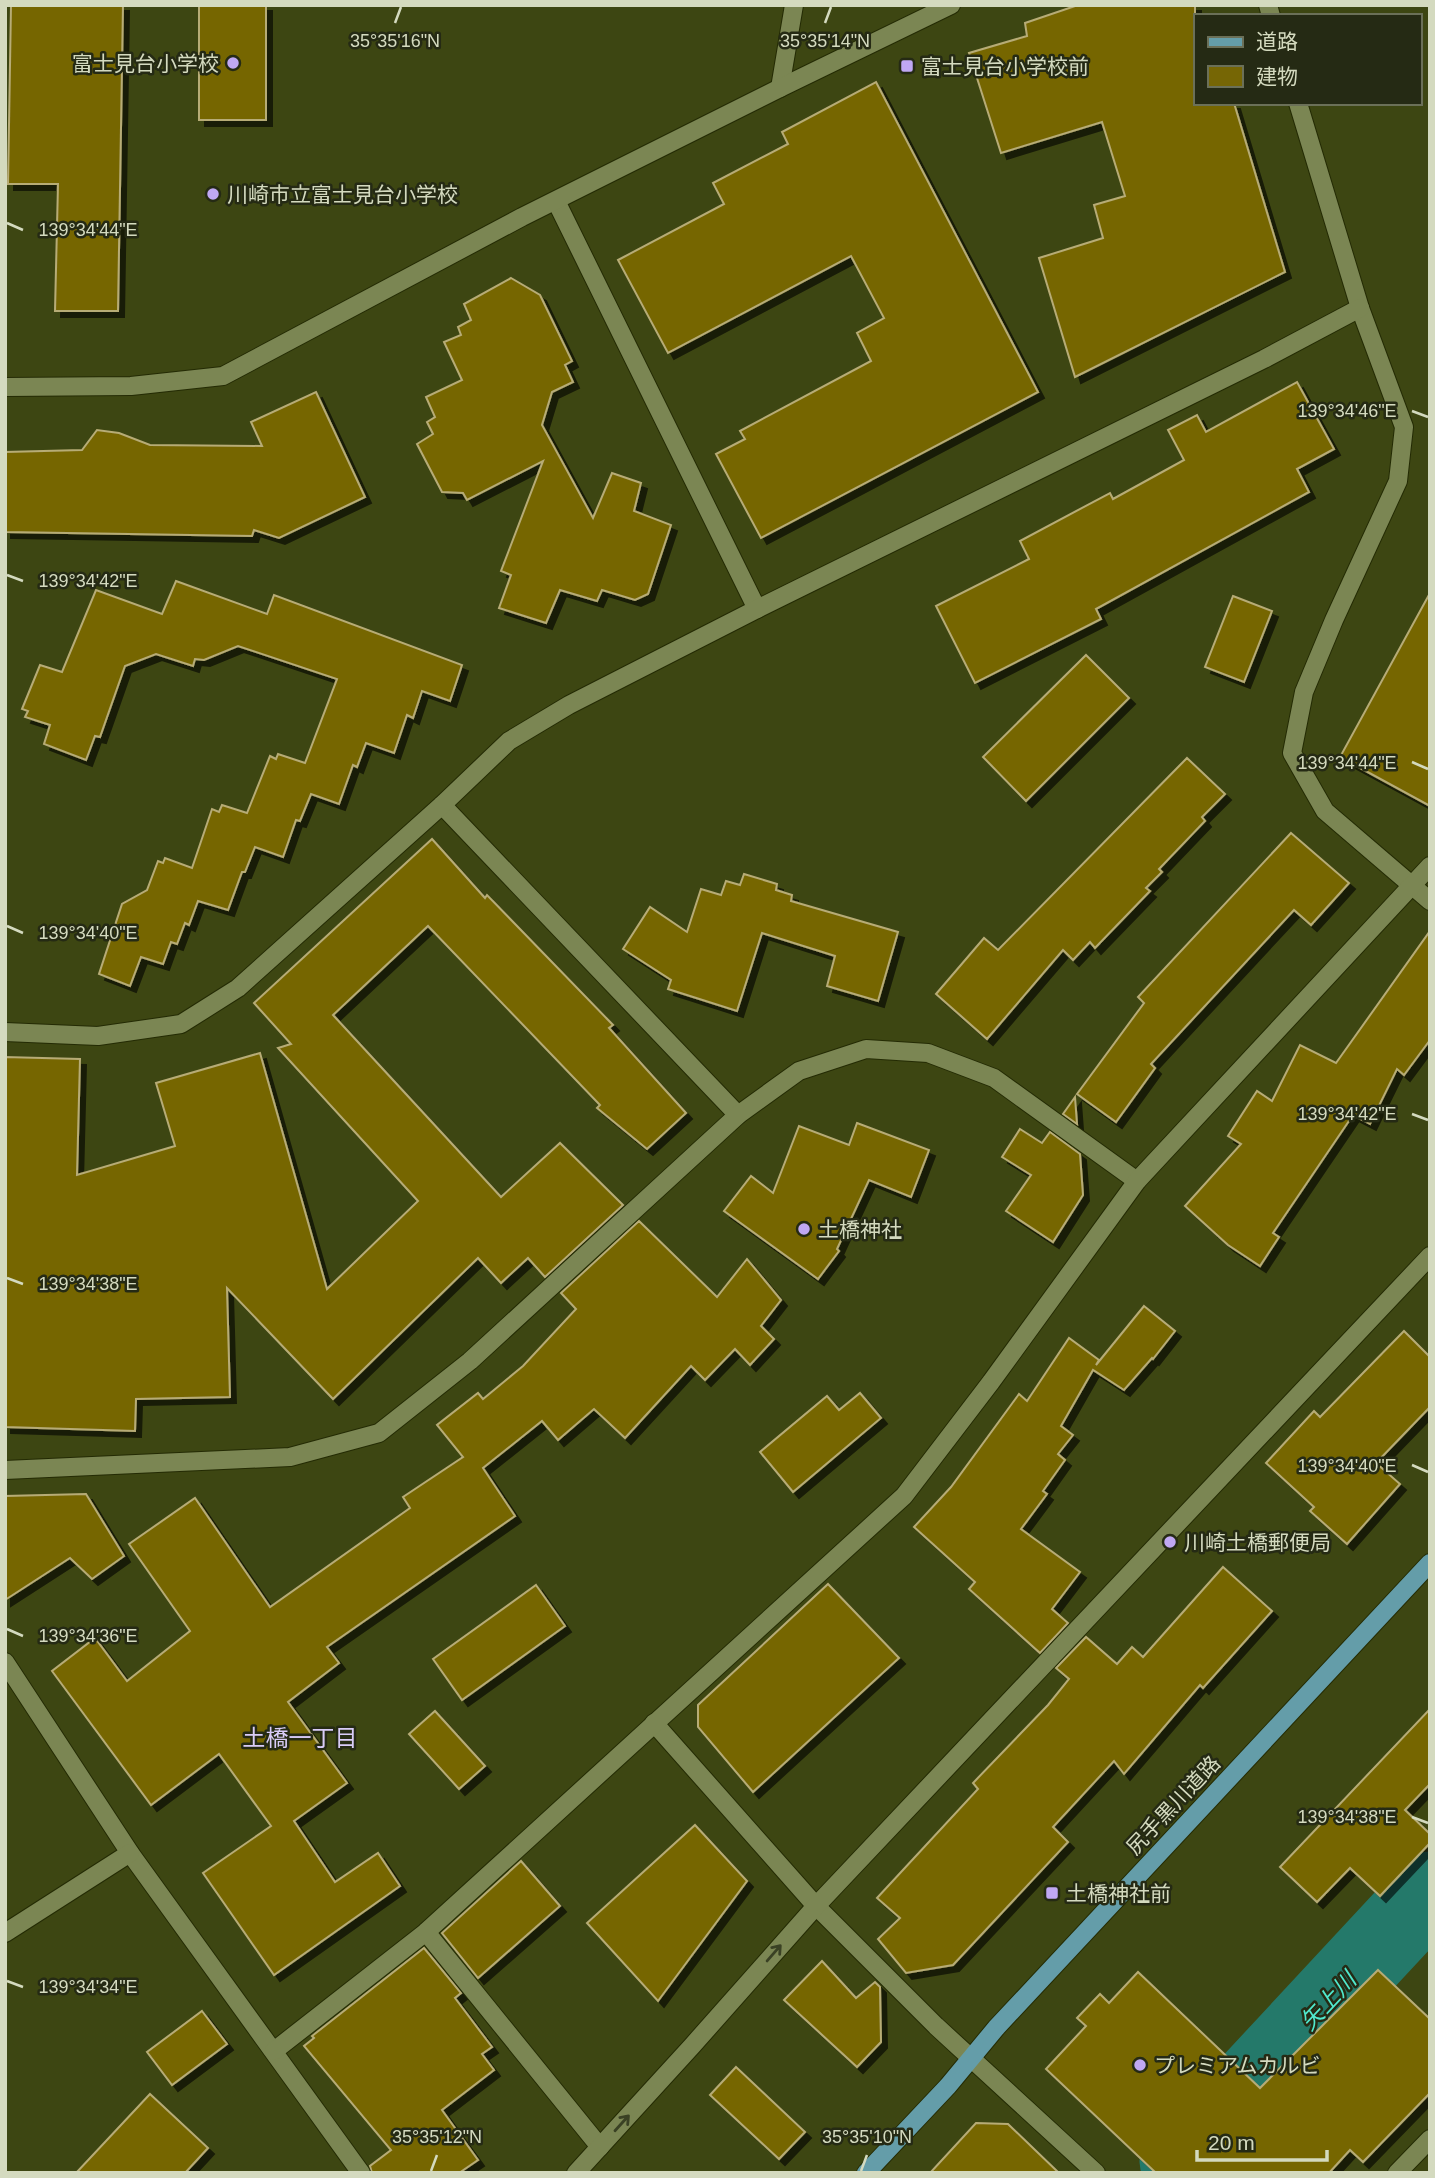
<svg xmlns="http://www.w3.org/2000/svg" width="1435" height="2178" font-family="Helvetica,'Noto Sans JP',sans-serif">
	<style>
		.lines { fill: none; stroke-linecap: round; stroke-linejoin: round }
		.river { stroke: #24796a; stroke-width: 79 }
		.building { fill: #766605; stroke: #b7ac76; stroke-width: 2; filter: url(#shadow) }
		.street-casing { stroke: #242b04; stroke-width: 20 }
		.secondary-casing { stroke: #242b04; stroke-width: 20 }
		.primary-casing { stroke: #242b04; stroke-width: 20 }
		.street { stroke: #7b8653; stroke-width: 18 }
		.secondary { stroke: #7b8653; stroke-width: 18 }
		.primary { stroke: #649da9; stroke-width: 18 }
		.oneway { stroke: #3a4124 }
		.ticks { fill: none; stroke: #d4dabf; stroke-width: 2.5 }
		.poi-dot { fill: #c0a8f3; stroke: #252a14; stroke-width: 2.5 }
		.labels { text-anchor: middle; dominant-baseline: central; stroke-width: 5; stroke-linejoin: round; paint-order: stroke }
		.poi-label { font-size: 21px; fill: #d4dabf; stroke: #252a14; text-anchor: start }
		.street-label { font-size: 21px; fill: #d4dabf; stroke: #252a14 }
		.neighbourhood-label { font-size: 23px; fill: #d9ccf7; stroke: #252a14 }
		.water-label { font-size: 23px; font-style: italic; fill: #50e9ce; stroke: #252a14 }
		.ticks-label { font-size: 18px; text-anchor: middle; fill: #d4dabf; stroke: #252a14; stroke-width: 5; stroke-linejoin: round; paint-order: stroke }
	</style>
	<defs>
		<filter id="shadow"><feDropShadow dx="6" dy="6" stdDeviation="0" flood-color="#0009"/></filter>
	</defs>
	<rect width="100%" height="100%" fill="#3d4612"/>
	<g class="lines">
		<path class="river" d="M 1179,2161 L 1430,1891"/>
	</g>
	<g class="building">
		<path d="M 11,5 L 123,5 L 118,311 L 55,311 L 58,184 L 8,184 Z"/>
		<rect x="199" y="5" width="67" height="115"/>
		<path d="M 1078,5 L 1195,5 L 1195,103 L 1234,103 L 1285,272 L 1075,377 L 1039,258 L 1103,238 L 1094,205 L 1125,196 L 1102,122 L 1001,153 L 969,53 L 1027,36 L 1025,23 Z"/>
		<path d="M 876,82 L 1038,392 L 761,538 L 716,454 L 745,439 L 740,431 L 871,361 L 857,333 L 884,318 L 851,256 L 668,353 L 618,260 L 724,204 L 713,183 L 788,144 L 782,132 Z"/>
		<path d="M 511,278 L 540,295 L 572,361 L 565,365 L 573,382 L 552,392 L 542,425 L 593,518 L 612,473 L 641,483 L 634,511 L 671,525 L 648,594 L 635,600 L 602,590 L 597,601 L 560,590 L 546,623 L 499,608 L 511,575 L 501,571 L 543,461 L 467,500 L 463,493 L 442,492 L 417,444 L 433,434 L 427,422 L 435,417 L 426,397 L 462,380 L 444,342 L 461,335 L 458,327 L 471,320 L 464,304 Z"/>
		<path d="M 1297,382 L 1334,449 L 1297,469 L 1309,492 L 1096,609 L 1101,619 L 975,683 L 936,606 L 1029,559 L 1020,541 L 1110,493 L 1113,499 L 1184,460 L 1168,430 L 1197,415 L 1206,432 Z"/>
		<path d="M 316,392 L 365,497 L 279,538 L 254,530 L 252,536 L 5,532 L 5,452 L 82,450 L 97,430 L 119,433 L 150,445 L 262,446 L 251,422 Z"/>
		<path d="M 176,581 L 267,614 L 274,595 L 462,665 L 450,701 L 422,691 L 413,718 L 407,715 L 394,753 L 366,743 L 357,767 L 353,765 L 339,804 L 311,794 L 300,821 L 296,820 L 283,857 L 255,847 L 245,872 L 242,872 L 228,910 L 198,901 L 189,925 L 185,923 L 177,944 L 171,942 L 163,964 L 141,957 L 130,986 L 99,974 L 122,904 L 147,890 L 158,861 L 163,863 L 165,858 L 192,868 L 212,809 L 219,812 L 222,805 L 247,813 L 270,756 L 276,759 L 278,754 L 305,763 L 337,679 L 238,646 L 204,660 L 195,659 L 193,666 L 156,654 L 125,666 L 100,737 L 95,736 L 86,760 L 44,744 L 50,725 L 25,717 L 28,711 L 22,709 L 40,665 L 62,672 L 96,590 L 162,614 Z"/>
		<path d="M 1430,593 L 1430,806 L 1340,757 Z"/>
		<path d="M 1233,596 L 1272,611 L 1244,682 L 1205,667 Z"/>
		<path d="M 1086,655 L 1129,698 L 1026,801 L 983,757 Z"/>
		<path d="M 1187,758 L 1225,794 L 1202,817 L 1205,821 L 1159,869 L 1162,872 L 1146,888 L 1150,891 L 1095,948 L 1090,942 L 1073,960 L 1063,950 L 987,1039 L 936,994 L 984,938 L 998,950 Z"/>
		<path d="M 1291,833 L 1349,883 L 1311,925 L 1294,910 L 1151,1064 L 1155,1068 L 1116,1122 L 1077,1094 L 1144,1003 L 1138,997 Z"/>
		<path d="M 432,839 L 485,898 L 487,895 L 613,1025 L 609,1028 L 686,1113 L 647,1149 L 597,1108 L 600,1105 L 428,926 L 333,1015 L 501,1197 L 560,1143 L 623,1205 L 545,1277 L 528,1258 L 501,1283 L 478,1258 L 333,1399 L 227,1288 L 230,1397 L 136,1399 L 135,1431 L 5,1427 L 5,1057 L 80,1059 L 77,1175 L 175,1146 L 156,1083 L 260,1053 L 327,1289 L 418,1201 L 278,1048 L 291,1044 L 254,1003 Z"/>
		<path d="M 744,874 L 777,884 L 776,890 L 792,895 L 791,901 L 898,932 L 878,1001 L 827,986 L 835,956 L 762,933 L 737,1011 L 668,989 L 671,980 L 623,949 L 650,907 L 687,932 L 701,889 L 721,895 L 726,881 L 740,885 Z"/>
		<path d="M 1430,931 L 1430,1040 L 1404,1075 L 1397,1069 L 1370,1124 L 1353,1115 L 1273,1233 L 1279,1237 L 1260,1266 L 1228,1245 L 1185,1206 L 1241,1144 L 1228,1136 L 1257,1091 L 1272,1101 L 1300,1045 L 1336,1063 Z"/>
		<path d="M 1075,1097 L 1077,1124 L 1063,1114 Z"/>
		<path d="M 857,1123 L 929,1150 L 911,1197 L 869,1180 L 837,1249 L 839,1251 L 818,1279 L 724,1211 L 751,1176 L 773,1193 L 799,1126 L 849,1145 Z"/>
		<path d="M 1020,1129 L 1042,1143 L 1050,1132 L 1080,1154 L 1083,1195 L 1053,1242 L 1006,1211 L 1031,1175 L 1002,1157 Z"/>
		<path d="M 639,1221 L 717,1297 L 747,1259 L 781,1300 L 761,1326 L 774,1339 L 750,1365 L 735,1349 L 705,1380 L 691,1366 L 625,1438 L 594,1409 L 558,1440 L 542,1421 L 483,1468 L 515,1516 L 327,1647 L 339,1663 L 288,1702 L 347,1783 L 294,1821 L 335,1882 L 378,1853 L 400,1886 L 274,1975 L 203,1873 L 271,1826 L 219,1754 L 151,1805 L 52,1671 L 95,1638 L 127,1681 L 190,1631 L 129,1544 L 195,1498 L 270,1607 L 410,1508 L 403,1497 L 463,1457 L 437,1425 L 478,1393 L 483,1399 L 523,1366 L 576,1309 L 561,1293 Z"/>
		<path d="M 1144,1306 L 1175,1331 L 1153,1359 L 1152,1358 L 1124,1390 L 1093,1370 L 1061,1426 L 1073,1435 L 1058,1454 L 1065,1460 L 1043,1491 L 1047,1494 L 1021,1529 L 1080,1572 L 1052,1609 L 1068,1623 L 1040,1653 L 969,1589 L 975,1582 L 914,1527 L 951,1487 L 1019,1394 L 1027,1401 L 1069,1338 L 1099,1360 L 1096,1365 Z"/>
		<path d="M 1404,1331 L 1430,1357 L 1430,1407 L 1376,1463 L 1400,1484 L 1347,1544 L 1310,1511 L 1314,1507 L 1266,1463 L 1314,1411 L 1320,1417 Z"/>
		<path d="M 860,1393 L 881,1418 L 793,1492 L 760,1452 L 827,1396 L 839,1410 Z"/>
		<path d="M 86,1494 L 124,1556 L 92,1579 L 70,1558 L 5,1600 L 5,1496 Z"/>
		<path d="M 1223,1567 L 1272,1611 L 1203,1688 L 1200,1685 L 1124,1774 L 1114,1761 L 1053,1827 L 1068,1842 L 953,1965 L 906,1973 L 878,1939 L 900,1918 L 877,1898 L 978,1789 L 973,1783 L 1048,1705 L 1069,1679 L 1056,1668 L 1086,1637 L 1117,1664 L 1132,1647 L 1143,1657 Z"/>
		<path d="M 828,1584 L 899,1658 L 753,1792 L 698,1727 L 698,1705 Z"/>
		<path d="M 536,1585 L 565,1626 L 462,1700 L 433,1659 Z"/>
		<path d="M 1430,1709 L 1430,1784 L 1405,1810 L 1430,1834 L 1430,1843 L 1380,1896 L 1350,1868 L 1317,1902 L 1280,1867 Z"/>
		<path d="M 435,1711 L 485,1766 L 459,1789 L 409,1734 Z"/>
		<path d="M 695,1825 L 747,1881 L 658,2001 L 587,1923 Z"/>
		<path d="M 521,1861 L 560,1906 L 478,1978 L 442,1933 Z"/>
		<path d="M 424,1948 L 461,1993 L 455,1998 L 492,2047 L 482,2054 L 494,2070 L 442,2110 L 478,2160 L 459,2173 L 372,2173 L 370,2166 L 391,2150 L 304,2046 L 314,2038 L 312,2036 Z"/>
		<path d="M 822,1961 L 856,1998 L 875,1982 L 880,1987 L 881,2042 L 857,2067 L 784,2000 Z"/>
		<path d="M 1378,1970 L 1430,2019 L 1430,2093 L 1363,2162 L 1350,2150 L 1329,2173 L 1156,2173 L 1046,2069 L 1086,2026 L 1077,2018 L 1100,1994 L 1109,2003 L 1138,1972 L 1260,2088 Z"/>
		<path d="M 202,2011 L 227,2044 L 172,2085 L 147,2052 Z"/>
		<path d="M 736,2067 L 805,2132 L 779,2159 L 710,2095 Z"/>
		<path d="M 150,2094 L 208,2148 L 185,2173 L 76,2173 Z"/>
		<path d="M 976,2123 L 1008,2124 L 1059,2173 L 930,2173 Z"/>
	</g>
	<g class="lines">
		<g class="street-casing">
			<g id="street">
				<path d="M 1268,5 L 1271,16"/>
				<path d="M 1298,103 L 1360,308 L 1404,427 L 1398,481 L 1334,620 L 1304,692 L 1292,753 L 1325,811 L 1430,901"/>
				<path d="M 556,201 L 757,609"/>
				<path d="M 442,805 L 738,1115"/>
				<path d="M 5,1032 L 98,1036 L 181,1024 L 238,988 L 442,805 L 509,741 L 569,705 L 757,609 L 1264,359 L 1360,308"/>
				<path d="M 5,1470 L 290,1457 L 379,1433 L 470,1361 L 738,1115 L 799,1071 L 866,1049 L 928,1053 L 994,1078 L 1137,1181"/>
				<path d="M 5,1662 L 130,1853 L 361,2173"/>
				<path d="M 654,1723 L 816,1906 L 936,2026 L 1096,2173"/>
				<path d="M 426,1932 L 600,2147"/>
				<path d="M 5,1933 L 130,1853"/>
				<path d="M 274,2051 L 426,1932 L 904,1496 L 991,1382 L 1137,1181 L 1430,866"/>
				<path d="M 576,2173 L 692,2046 L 816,1906 L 1430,1256"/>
				<path d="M 1397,2173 L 1430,2139"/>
			</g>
		</g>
		<g class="secondary-casing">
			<g id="secondary">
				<path d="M 780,88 L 794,5"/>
				<path d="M 5,387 L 131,386 L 223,376 L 522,217 L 780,88 L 951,5"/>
			</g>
		</g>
		<g class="primary-casing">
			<path id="primary" d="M 866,2173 L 948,2086 L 996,2028 L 1430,1563"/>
		</g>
		<use href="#street" class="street"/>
		<use href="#secondary" class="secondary"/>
		<use href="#primary" class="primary"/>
	</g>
	<defs><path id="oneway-shaft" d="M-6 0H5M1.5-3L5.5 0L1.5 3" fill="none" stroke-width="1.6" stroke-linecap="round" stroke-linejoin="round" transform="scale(1.75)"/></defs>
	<g class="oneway">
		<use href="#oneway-shaft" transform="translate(774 1953) rotate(-49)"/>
		<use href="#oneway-shaft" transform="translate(622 2123) rotate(-48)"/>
	</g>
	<path class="ticks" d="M 395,23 L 401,7M 825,23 L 831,7M 7,223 L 23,230M 1412,411 L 1428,417M 7,575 L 23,581M 1412,762 L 1428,769M 7,926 L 23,933M 1412,1114 L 1428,1120M 7,1278 L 23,1284M 1412,1465 L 1428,1472M 7,1629 L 23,1636M 1412,1817 L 1428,1823M 7,1981 L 23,1987M 431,2171 L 437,2155M 861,2171 L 867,2155"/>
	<g class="poi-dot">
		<circle cx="233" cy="63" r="7"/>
		<rect x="900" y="59" width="14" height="14" rx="3.5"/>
		<circle cx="213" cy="194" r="7"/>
		<circle cx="804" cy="1229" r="7"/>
		<circle cx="1170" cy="1542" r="7"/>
		<rect x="1045" y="1886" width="14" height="14" rx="3.5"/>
		<circle cx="1140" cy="2065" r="7"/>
	</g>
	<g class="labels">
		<g class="poi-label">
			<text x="219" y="63" text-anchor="end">富士見台小学校</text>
			<text x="921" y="66">富士見台小学校前</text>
			<text x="227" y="194">川崎市立富士見台小学校</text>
			<text x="818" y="1229">土橋神社</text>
			<text x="1184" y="1542">川崎土橋郵便局</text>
			<text x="1066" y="1893">土橋神社前</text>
			<text x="1154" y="2065">プレミアムカルビ</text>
		</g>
		<g class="street-label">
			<text transform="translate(1173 1805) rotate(-47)">尻手黒川道路</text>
		</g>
		<g class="neighbourhood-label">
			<text x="300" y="1738">土橋一丁目</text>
		</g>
		<g class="water-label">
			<text transform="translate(1328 2001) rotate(-47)">矢上川</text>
		</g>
	</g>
	<g class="ticks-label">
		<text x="395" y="47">35°35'16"N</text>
		<text x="825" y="47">35°35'14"N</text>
		<text x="88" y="236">139°34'44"E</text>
		<text x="1347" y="417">139°34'46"E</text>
		<text x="88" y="587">139°34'42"E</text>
		<text x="1347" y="769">139°34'44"E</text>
		<text x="88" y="939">139°34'40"E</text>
		<text x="1347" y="1120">139°34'42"E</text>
		<text x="88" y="1290">139°34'38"E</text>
		<text x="1347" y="1472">139°34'40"E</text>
		<text x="88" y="1642">139°34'36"E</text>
		<text x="1347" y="1823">139°34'38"E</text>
		<text x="88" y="1993">139°34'34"E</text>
		<text x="437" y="2143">35°35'12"N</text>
		<text x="867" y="2143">35°35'10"N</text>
	</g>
	<rect width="1435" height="2178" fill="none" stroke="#d4dabf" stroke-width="14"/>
	<rect x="1194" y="14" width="228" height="91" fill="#252a14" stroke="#6b7058" stroke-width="2"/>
	<rect x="1208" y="37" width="35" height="10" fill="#649da9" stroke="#6b7058" stroke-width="2"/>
	<text x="1256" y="49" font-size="21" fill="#d4dabf">道路</text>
	<rect x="1208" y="66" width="35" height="21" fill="#766605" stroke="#6b7058" stroke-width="2"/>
	<text x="1256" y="84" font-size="21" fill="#d4dabf">建物</text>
	<path d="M1197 2150v10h130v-10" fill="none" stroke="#d4dabf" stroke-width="3.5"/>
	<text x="1208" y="2150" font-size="21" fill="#d4dabf" stroke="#252a14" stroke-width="5" paint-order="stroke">20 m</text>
</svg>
